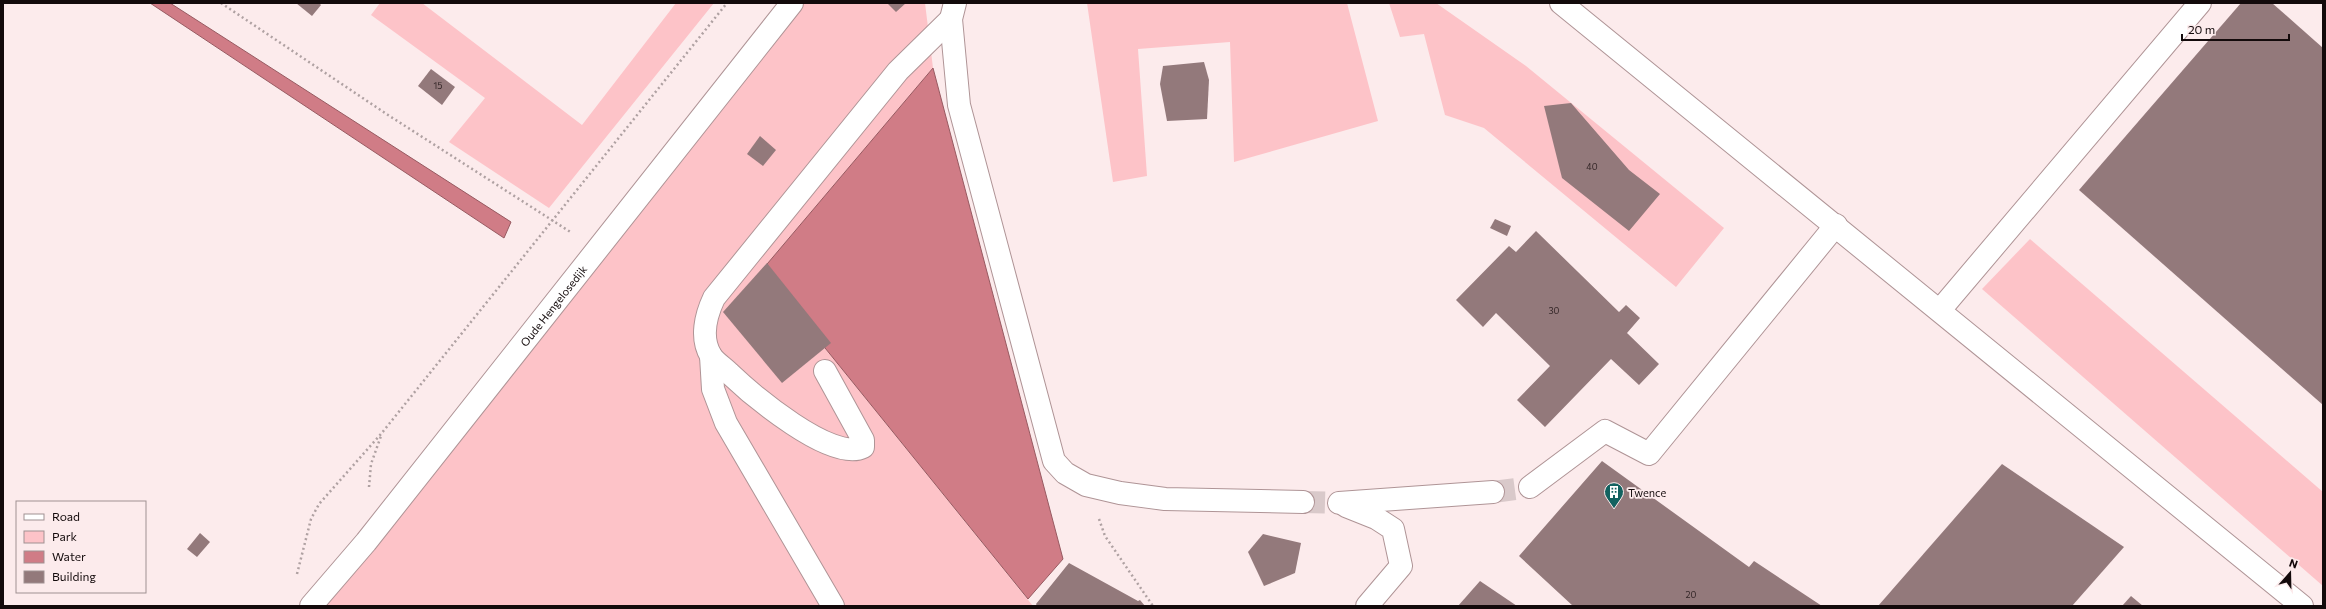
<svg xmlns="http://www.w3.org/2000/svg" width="2326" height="609" font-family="Commissioner,sans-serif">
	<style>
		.green { fill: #fdc3c8 }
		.water { fill: #d07c86; stroke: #975a61 }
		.building { fill: #93797b }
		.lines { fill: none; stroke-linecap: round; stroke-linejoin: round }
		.minor-tunnel { stroke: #d9c9ca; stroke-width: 22; stroke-dasharray: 22 11; stroke-linecap: butt }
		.minor-casing { stroke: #af9496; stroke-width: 24 }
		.path { stroke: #afa1a2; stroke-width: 2.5; stroke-dasharray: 2 3; stroke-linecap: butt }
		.minor { stroke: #fff; stroke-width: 22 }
		.labels { text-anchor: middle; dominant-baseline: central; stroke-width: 3.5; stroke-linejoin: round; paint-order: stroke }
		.number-label { font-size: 9px; fill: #332627 }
		.street-label { font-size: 11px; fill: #130a0b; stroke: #fcebec }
		.poi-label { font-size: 11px; fill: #130a0b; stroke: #fcebec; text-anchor: start }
	</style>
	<rect width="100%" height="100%" fill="#fcebec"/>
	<g class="green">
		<path d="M 380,3 L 422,3 L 582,125 L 676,3 L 714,3 L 549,208 L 449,142 L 485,98 L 371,15 Z"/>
		<path d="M 804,3 L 925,3 L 933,68 L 762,270 L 1033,606 L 323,606 Z"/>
		<path d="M 1087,3 L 1347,3 L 1378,121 L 1234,162 L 1230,42 L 1138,49 L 1147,176 L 1113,182 Z"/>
		<path d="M 1389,3 L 1436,3 L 1526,66 L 1724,228 L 1676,287 L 1484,128 L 1445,115 L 1424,34 L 1400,37 Z"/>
		<path d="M 2030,239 L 2323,492 L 2323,586 L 1982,289 Z"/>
	</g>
	<g class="water">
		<path d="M 150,3 L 170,3 L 511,222 L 504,238 Z"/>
		<path d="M 933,68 L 1063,559 L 1028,599 L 762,270 Z"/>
	</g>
	<g class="building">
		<path d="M 296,3 L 319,3 L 321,5 L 312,16 Z"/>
		<path d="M 887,3 L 906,3 L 896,12 Z"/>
		<path d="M 2241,3 L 2272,3 L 2323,48 L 2323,405 L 2079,190 Z"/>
		<path d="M 1204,62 L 1209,80 L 1207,119 L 1167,121 L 1160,84 L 1163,66 Z"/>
		<path d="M 431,69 L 455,87 L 442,105 L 418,86 Z"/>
		<path d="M 1571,103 L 1629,170 L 1660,194 L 1629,231 L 1562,178 L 1544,106 Z"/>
		<path d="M 760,136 L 776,150 L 763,166 L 747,154 Z"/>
		<path d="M 1495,219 L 1511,226 L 1507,236 L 1490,228 Z"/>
		<path d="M 1536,231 L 1619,312 L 1626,305 L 1640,318 L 1627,333 L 1659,364 L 1639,385 L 1611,359 L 1545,427 L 1517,400 L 1550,366 L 1496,313 L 1483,327 L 1456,300 L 1509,246 L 1516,252 Z"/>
		<path d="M 767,263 L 831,343 L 782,383 L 723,312 Z"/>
		<path d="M 1602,461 L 1749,567 L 1754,561 L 1822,606 L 1573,606 L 1519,556 Z"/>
		<path d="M 2002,464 L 2124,547 L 2072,606 L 1878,606 Z"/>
		<path d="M 200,533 L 210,542 L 197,557 L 187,549 Z"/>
		<path d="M 1263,534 L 1301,543 L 1295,573 L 1264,586 L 1248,552 Z"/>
		<path d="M 1069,563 L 1138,601 L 1140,600 L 1145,606 L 1037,606 L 1036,604 Z"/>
		<path d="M 1480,581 L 1517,606 L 1458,606 Z"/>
		<path d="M 2131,596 L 2143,606 L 2122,606 Z"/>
	</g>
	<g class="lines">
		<g class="minor-tunnel">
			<path d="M 1493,492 L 1530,487"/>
			<path d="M 1303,502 L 1339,503"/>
		</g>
		<g class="minor-casing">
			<g id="minor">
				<path d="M 955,3 L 951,19 L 959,105 L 1054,461 L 1065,473 L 1086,485 L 1120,493 L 1165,499 L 1303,502"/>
				<path d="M 1561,3 L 2302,606"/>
				<path d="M 1940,310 L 2200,3"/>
				<path d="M 711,356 L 713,389 L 726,423 L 833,606"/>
				<path d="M 825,371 L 863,440 L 863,447 C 832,463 751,394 729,373 C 724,368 715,362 711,356 C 700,338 706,315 714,298 L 898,71 L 951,19"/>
				<path d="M 1530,487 L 1605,431 L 1649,454 L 1836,225"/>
				<path d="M 1339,503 L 1493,492"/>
				<path d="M 1346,506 L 1376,518 L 1393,529 L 1401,566 L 1367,606"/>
				<path id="s1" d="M 311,606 L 366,542 L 792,3"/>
			</g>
		</g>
		<g class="path">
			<path d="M 221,3 L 388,115 L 572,233"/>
			<path d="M 369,487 L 371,464 L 381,436"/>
			<path d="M 1099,519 L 1105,536 L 1153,606"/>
			<path d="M 297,574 L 311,519 L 319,504 L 381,434 L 727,3"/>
		</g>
		<use href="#minor" class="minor"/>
	</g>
	<defs>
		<g id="building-pin" transform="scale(1)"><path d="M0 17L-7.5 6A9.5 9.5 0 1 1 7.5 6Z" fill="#126260" stroke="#fcebec"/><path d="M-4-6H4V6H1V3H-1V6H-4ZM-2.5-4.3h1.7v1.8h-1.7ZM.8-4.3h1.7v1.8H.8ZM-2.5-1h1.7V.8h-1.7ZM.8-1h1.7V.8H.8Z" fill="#fff"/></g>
	</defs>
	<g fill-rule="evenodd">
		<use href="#building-pin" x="1614" y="492"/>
	</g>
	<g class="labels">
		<g class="number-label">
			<text x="438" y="85">15</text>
			<text x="1592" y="166">40</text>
			<text x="1554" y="310">30</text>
			<text x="1691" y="594">20</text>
		</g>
		<g class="street-label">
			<text stroke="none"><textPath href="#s1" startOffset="386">Oude Hengelosedijk</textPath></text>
		</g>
		<g class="poi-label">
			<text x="1628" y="492">Twence</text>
		</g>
	</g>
	<rect width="2326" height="609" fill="none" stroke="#130a0b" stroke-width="8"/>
	<rect x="16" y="501" width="130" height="92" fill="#fcebec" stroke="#9f9192"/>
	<rect x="24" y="514" width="20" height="6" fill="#ffffff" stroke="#9f9192"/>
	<text x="52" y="521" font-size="12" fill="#130a0b">Road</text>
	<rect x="24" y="531" width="20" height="12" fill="#fdc3c8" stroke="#9f9192"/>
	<text x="52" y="541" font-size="12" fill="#130a0b">Park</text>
	<rect x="24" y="551" width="20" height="12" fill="#d07c86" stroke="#9f9192"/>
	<text x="52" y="561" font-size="12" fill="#130a0b">Water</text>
	<rect x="24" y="571" width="20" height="12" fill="#93797b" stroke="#9f9192"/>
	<text x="52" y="581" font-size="12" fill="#130a0b">Building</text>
	<g transform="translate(2290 573) rotate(20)" stroke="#fcebec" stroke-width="3" paint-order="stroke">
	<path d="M0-3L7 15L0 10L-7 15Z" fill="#130a0b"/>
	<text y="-6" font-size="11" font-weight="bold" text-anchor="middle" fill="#130a0b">N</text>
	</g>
	<path d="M2182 34v6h107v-6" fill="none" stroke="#130a0b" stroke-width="2"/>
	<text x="2188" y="34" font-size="12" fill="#130a0b" stroke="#fcebec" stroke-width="3" paint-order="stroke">20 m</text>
</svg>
